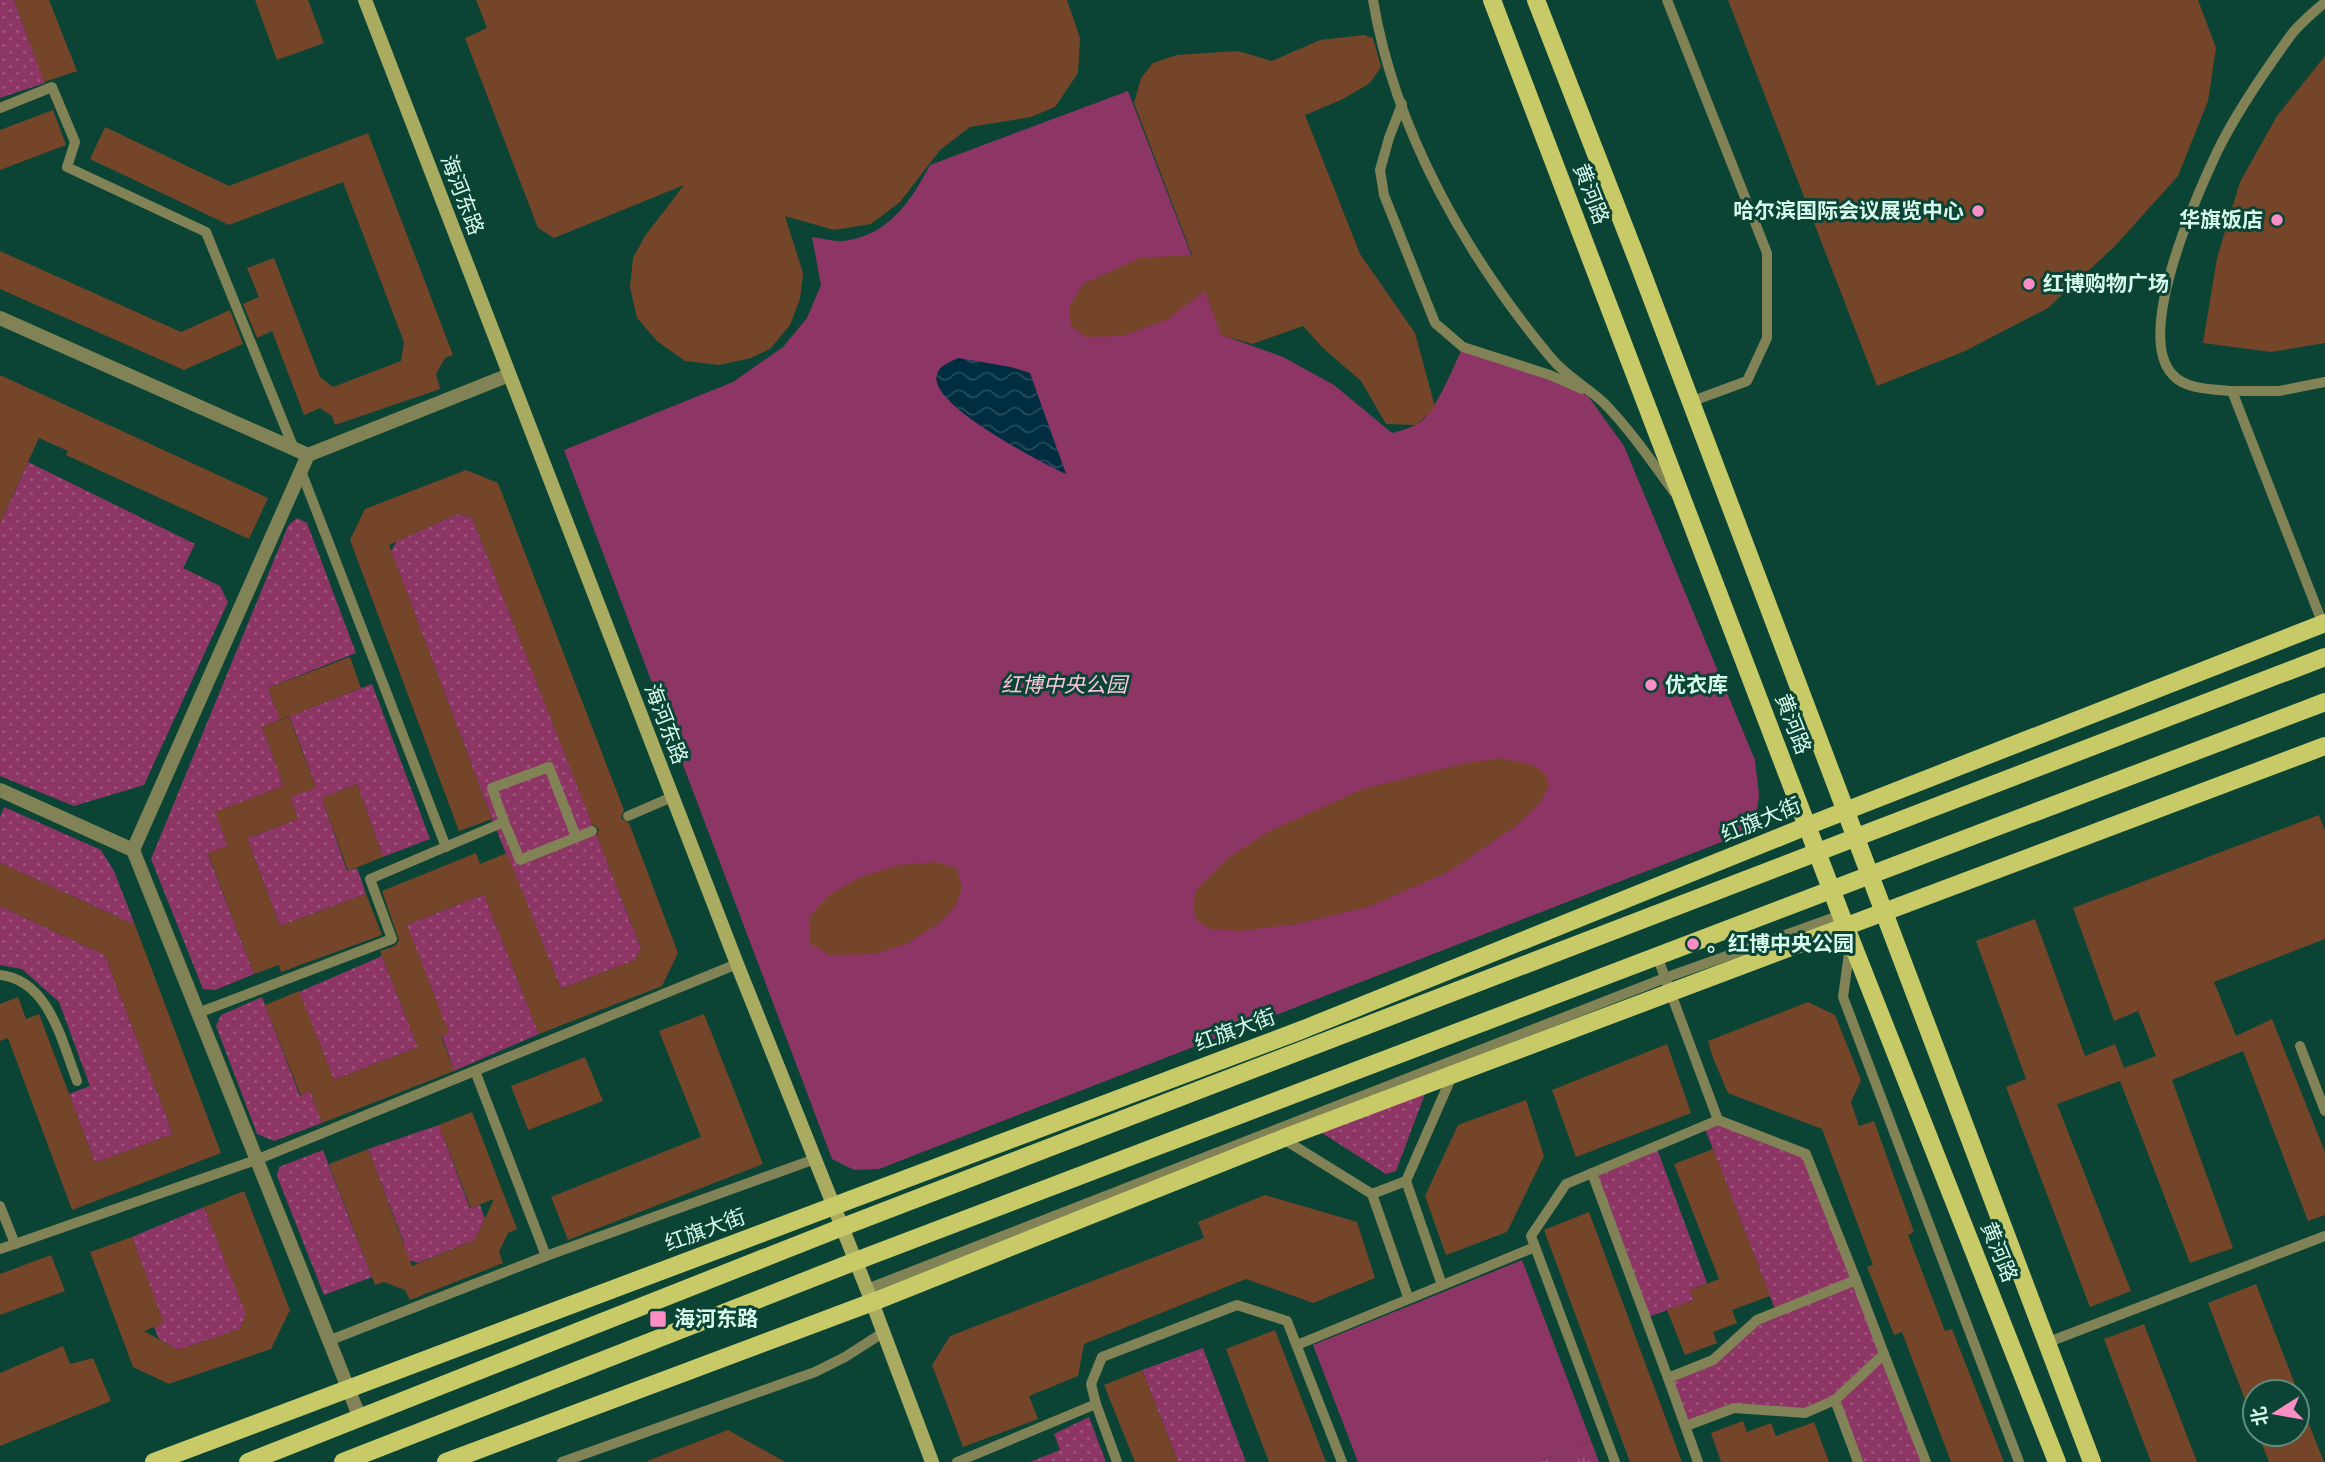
<svg xmlns="http://www.w3.org/2000/svg" width="2325" height="1462" font-family="Bitter,'Noto Sans SC',serif">
	<style>
		.grass { fill: url(#grass-tufts) }
		.park { fill: #8d3665 }
		.garden { fill: url(#garden-dots) }
		.water { fill: url(#water-waves) }
		.building { fill: #754529 }
		.lines { fill: none; stroke-linecap: round; stroke-linejoin: round }
		.lane { stroke: #818255; stroke-width: 10 }
		.street { stroke: #818255; stroke-width: 14 }
		.secondary { stroke: #a9ab60; stroke-width: 14 }
		.primary { stroke: #c8ca68; stroke-width: 18 }
		.poi-dot { fill: #fb8fc5; stroke: #0b4434; stroke-width: 2.5 }
		.labels { text-anchor: middle; dominant-baseline: central; stroke-width: 6; stroke-linejoin: round; paint-order: stroke }
		.street-label { font-size: 21px; fill: #d7f9ec; stroke: #0b4434 }
		.poi-label { font-size: 21px; font-weight: bold; fill: #d7f9ec; stroke: #0b4434; text-anchor: start }
		.park-label { font-size: 21px; font-style: italic; fill: #fac4dd; stroke: #0b4434 }
	</style>
	<defs>
		<pattern id="grass-tufts" width="24" height="20" patternUnits="userSpaceOnUse" patternTransform="scale(1.75)"><rect width="24" height="20" fill="#8d3665"/><path d="M3 7l-1-3M5 7V3M7 7l1-3M15 17l-1-3M17 17v-4M19 17l1-3" fill="none" stroke="#9c547b"/></pattern>
		<pattern id="garden-dots" width="8" height="8" patternUnits="userSpaceOnUse" patternTransform="scale(1.75)"><rect width="8" height="8" fill="#8d3665"/><path d="M2 2h.1M6 6h.1" fill="none" stroke="#9c547b" stroke-width="1.8" stroke-linecap="round"/></pattern>
		<pattern id="water-waves" width="16" height="10" patternUnits="userSpaceOnUse" patternTransform="scale(1.75)"><rect width="16" height="10" fill="#002d3f"/><path d="M0 5q4-4 8 0t8 0" fill="none" stroke="#244c5b"/></pattern>
	</defs>
	<rect width="100%" height="100%" fill="#0b4434"/>
	<path class="grass" d="M 1591,1441 L 1599,1462 L 1537,1462 Z"/>
	<g class="park">
		<path d="M 1128,91 L 1222,335 L 1283,357 L 1334,385 L 1392,433 C 1399,431 1407,429 1414,426 C 1435,416 1452,369 1463,347 L 1550,375 L 1588,396 L 1624,446 L 1755,760 L 1759,795 L 1756,818 L 1737,836 L 879,1169 L 854,1170 L 832,1159 L 564,450 L 733,382 L 783,347 L 807,318 L 821,285 L 812,237 C 822,238 834,242 844,241 C 889,235 911,201 930,165 Z"/>
		<path d="M 1522,1260 L 1591,1441 L 1537,1462 L 1358,1462 L 1313,1345 Z"/>
	</g>
	<g class="garden">
		<path d="M 0,0 L 14,0 L 45,83 L 0,98 Z"/>
		<path d="M 28,462 L 195,544 L 183,568 L 220,586 L 228,602 L 144,785 L 74,806 L 0,776 L 0,516 L 3,517 Z"/>
		<path d="M 457,514 L 472,517 L 641,948 L 635,960 L 561,989 L 492,819 L 391,551 L 397,541 Z"/>
		<path d="M 297,518 L 307,523 L 356,653 L 268,688 L 280,720 L 262,727 L 284,786 L 216,812 L 228,846 L 208,854 L 254,974 L 215,990 L 203,989 L 151,859 L 288,526 Z"/>
		<path d="M 372,684 L 430,839 L 383,857 L 357,784 L 322,798 L 347,871 L 357,868 L 366,894 L 280,926 L 247,838 L 298,819 L 290,797 L 316,787 L 289,716 Z"/>
		<path d="M 4,807 L 101,850 L 114,871 L 135,925 L 0,863 L 0,817 Z"/>
		<path d="M 484,894 L 539,1034 L 454,1071 L 404,926 Z"/>
		<path d="M 0,906 L 105,955 L 173,1134 L 95,1163 L 69,1094 L 90,1086 L 59,1002 L 22,969 L 0,965 Z"/>
		<path d="M 382,956 L 418,1047 L 334,1080 L 299,992 Z"/>
		<path d="M 262,997 L 300,1096 L 310,1090 L 322,1123 L 274,1141 L 257,1134 L 216,1026 L 221,1015 Z"/>
		<path d="M 1429,1083 L 1396,1171 L 1386,1174 L 1311,1126 Z"/>
		<path d="M 1718,1120 L 1806,1154 L 1926,1462 L 1858,1462 L 1834,1400 L 1805,1413 L 1734,1408 L 1686,1426 L 1669,1378 L 1713,1360 L 1757,1320 L 1776,1312 L 1704,1126 Z"/>
		<path d="M 439,1125 L 470,1208 L 480,1205 L 485,1219 L 475,1240 L 418,1263 L 396,1256 L 404,1243 L 368,1149 Z"/>
		<path d="M 1656,1146 L 1707,1283 L 1690,1290 L 1694,1300 L 1646,1318 L 1592,1173 Z"/>
		<path d="M 323,1150 L 372,1277 L 324,1295 L 277,1176 L 279,1167 Z"/>
		<path d="M 204,1207 L 239,1296 L 251,1304 L 240,1329 L 178,1350 L 159,1339 L 154,1327 L 163,1322 L 132,1237 Z"/>
		<path d="M 1203,1348 L 1246,1462 L 1178,1462 L 1142,1370 Z"/>
		<path d="M 1089,1417 L 1106,1462 L 1030,1462 L 1060,1450 L 1054,1434 Z"/>
	</g>
	<path class="water" d="M 958,358 L 1011,367 L 1030,373 L 1066,474 C 1043,463 926,404 937,374 C 940,365 950,362 958,358 Z"/>
	<g class="building">
		<path d="M 14,0 L 49,0 L 77,71 L 44,82 Z"/>
		<path d="M 255,0 L 308,0 L 324,43 L 277,60 Z"/>
		<path d="M 476,0 L 1067,0 L 1080,38 L 1078,73 L 1055,107 L 1031,117 L 970,127 L 940,150 L 900,202 L 871,224 L 834,230 L 785,216 L 803,273 L 800,299 L 790,325 L 770,349 L 751,358 L 719,365 L 685,361 L 657,341 L 637,318 L 630,287 L 633,258 L 645,236 L 684,185 L 554,238 L 538,228 L 465,38 L 487,28 Z"/>
		<path d="M 1728,0 L 2198,0 L 2216,48 L 2208,101 L 2178,176 L 2115,246 L 2048,308 L 1965,351 L 1877,386 Z"/>
		<path d="M 1364,35 L 1373,38 L 1381,67 L 1370,83 L 1341,100 L 1305,115 L 1360,254 L 1415,333 L 1435,407 L 1416,425 L 1386,424 L 1361,381 L 1323,348 L 1303,326 L 1252,344 L 1221,335 L 1205,291 L 1167,320 L 1122,336 L 1086,337 L 1071,326 L 1069,307 L 1083,284 L 1140,258 L 1192,255 L 1134,103 L 1141,78 L 1153,63 L 1177,55 L 1238,51 L 1272,61 L 1320,40 Z"/>
		<path d="M 2325,56 L 2325,343 L 2271,352 L 2203,343 L 2217,258 L 2240,182 L 2277,116 Z"/>
		<path d="M 53,110 L 66,145 L 0,170 L 0,130 Z"/>
		<path d="M 105,127 L 229,186 L 368,133 L 453,355 L 445,358 L 436,374 L 440,389 L 335,425 L 332,416 L 320,408 L 304,415 L 272,331 L 257,338 L 243,304 L 259,297 L 247,268 L 274,258 L 320,377 L 333,387 L 401,361 L 404,342 L 343,182 L 229,225 L 90,159 Z"/>
		<path d="M 0,251 L 181,332 L 230,310 L 243,344 L 184,370 L 0,289 Z"/>
		<path d="M 0,375 L 268,498 L 249,539 L 66,455 L 68,451 L 39,438 L 0,523 Z"/>
		<path d="M 466,470 L 498,483 L 624,810 L 621,818 L 629,823 L 678,953 L 662,986 L 539,1034 L 484,894 L 407,925 L 449,1033 L 441,1036 L 454,1071 L 322,1123 L 310,1090 L 301,1096 L 265,1005 L 299,991 L 334,1080 L 418,1047 L 380,951 L 395,946 L 399,940 L 382,891 L 476,853 L 480,864 L 507,853 L 561,989 L 635,960 L 641,948 L 597,836 L 599,829 L 592,824 L 472,517 L 457,514 L 389,545 L 492,819 L 459,831 L 350,540 L 365,509 Z"/>
		<path d="M 350,657 L 361,688 L 280,720 L 268,688 Z"/>
		<path d="M 289,717 L 316,788 L 290,797 L 298,819 L 247,838 L 280,926 L 366,894 L 382,935 L 281,972 L 279,965 L 254,974 L 208,853 L 228,846 L 215,812 L 284,786 L 262,727 Z"/>
		<path d="M 1501,758 L 1532,765 L 1545,773 L 1549,786 L 1540,803 L 1516,826 L 1448,872 L 1371,906 L 1297,924 L 1239,931 L 1210,929 L 1196,920 L 1193,905 L 1196,890 L 1229,857 L 1270,831 L 1363,789 L 1462,764 Z"/>
		<path d="M 357,784 L 383,857 L 348,871 L 322,798 Z"/>
		<path d="M 2319,815 L 2325,831 L 2325,939 L 2214,982 L 2236,1036 L 2272,1019 L 2325,1152 L 2325,1215 L 2308,1221 L 2243,1051 L 2172,1080 L 2233,1248 L 2190,1263 L 2120,1081 L 2057,1104 L 2131,1291 L 2090,1307 L 2006,1087 L 2026,1079 L 1976,941 L 2035,919 L 2085,1056 L 2115,1044 L 2124,1068 L 2156,1056 L 2138,1011 L 2114,1021 L 2073,908 Z"/>
		<path d="M 936,862 L 957,868 L 962,888 L 956,905 L 938,924 L 908,943 L 875,954 L 830,955 L 809,943 L 810,916 L 829,895 L 861,877 L 899,865 Z"/>
		<path d="M 0,863 L 135,925 L 221,1153 L 72,1210 L 8,1038 L 0,1041 L 0,1004 L 18,997 L 26,1019 L 39,1014 L 95,1163 L 173,1134 L 105,955 L 0,906 Z"/>
		<path d="M 1808,1002 L 1835,1015 L 1861,1080 L 1851,1102 L 1859,1126 L 1874,1121 L 1914,1232 L 1908,1235 L 1945,1331 L 1952,1329 L 2004,1462 L 1951,1462 L 1902,1332 L 1894,1335 L 1867,1267 L 1873,1265 L 1822,1129 L 1728,1093 L 1713,1058 L 1708,1041 Z"/>
		<path d="M 704,1014 L 763,1164 L 568,1240 L 551,1197 L 701,1137 L 659,1031 Z"/>
		<path d="M 1667,1044 L 1691,1113 L 1576,1157 L 1552,1090 Z"/>
		<path d="M 585,1057 L 603,1101 L 528,1130 L 511,1086 Z"/>
		<path d="M 1526,1100 L 1544,1156 L 1507,1232 L 1446,1255 L 1425,1196 L 1458,1125 Z"/>
		<path d="M 472,1112 L 517,1229 L 508,1233 L 499,1252 L 503,1263 L 410,1300 L 405,1290 L 384,1282 L 375,1285 L 329,1164 L 368,1149 L 412,1266 L 475,1240 L 494,1199 L 471,1208 L 439,1125 Z"/>
		<path d="M 1713,1149 L 1770,1296 L 1732,1310 L 1737,1323 L 1713,1332 L 1717,1343 L 1685,1355 L 1667,1310 L 1694,1300 L 1690,1290 L 1719,1279 L 1674,1164 Z"/>
		<path d="M 244,1191 L 290,1310 L 271,1349 L 169,1384 L 133,1367 L 90,1252 L 132,1237 L 164,1323 L 144,1331 L 178,1350 L 240,1329 L 246,1315 L 204,1207 Z"/>
		<path d="M 1265,1195 L 1357,1222 L 1375,1278 L 1313,1303 L 1246,1279 L 1084,1344 L 1078,1376 L 1029,1396 L 1038,1419 L 963,1447 L 932,1365 L 950,1336 L 1204,1238 L 1198,1222 Z"/>
		<path d="M 1589,1212 L 1682,1462 L 1630,1462 L 1544,1230 Z"/>
		<path d="M 51,1255 L 65,1291 L 0,1315 L 0,1274 Z"/>
		<path d="M 2256,1284 L 2298,1392 L 2255,1392 L 2254,1423 L 2208,1303 Z"/>
		<path d="M 2144,1324 L 2197,1462 L 2151,1462 L 2104,1339 Z"/>
		<path d="M 1275,1330 L 1326,1462 L 1269,1462 L 1226,1349 Z"/>
		<path d="M 63,1346 L 70,1364 L 93,1358 L 111,1401 L 0,1446 L 0,1373 Z"/>
		<path d="M 1142,1370 L 1178,1462 L 1135,1462 L 1104,1385 Z"/>
		<path d="M 2297,1394 L 2324,1462 L 2269,1462 L 2258,1434 L 2297,1434 Z"/>
		<path d="M 1743,1421 L 1747,1432 L 1771,1423 L 1776,1436 L 1814,1422 L 1829,1462 L 1721,1462 L 1711,1433 Z"/>
		<path d="M 728,1430 L 785,1462 L 647,1462 L 647,1461 Z"/>
	</g>
	<g class="lines">
		<g class="lane">
			<path d="M 1373,0 C 1395,132 1467,257 1552,359 C 1567,377 1589,388 1605,404 C 1631,431 1652,462 1674,492"/>
			<path d="M 1667,0 L 1767,253 L 1767,338 L 1747,381 L 1690,402"/>
			<path d="M 1402,104 L 1389,138 L 1380,170 L 1384,195 L 1435,323 L 1463,347 L 1550,375 L 1582,389"/>
			<path d="M 0,108 L 52,87 L 75,142 L 67,167 L 206,232 L 294,449"/>
			<path d="M 2232,391 L 2279,391 L 2325,382"/>
			<path d="M 301,471 L 446,847"/>
			<path d="M 2324,627 L 2232,391 C 2213,389 2185,390 2172,374 C 2135,333 2196,197 2217,152 C 2237,111 2264,72 2291,35 C 2300,23 2314,12 2325,2"/>
			<path d="M 628,816 L 672,797"/>
			<path d="M 504,822 L 492,788 L 549,767 L 576,837"/>
			<path d="M 1850,946 L 1843,997 L 2019,1462"/>
			<path d="M 1657,956 L 1718,1120 L 1806,1154 L 1856,1280"/>
			<path d="M 0,975 C 49,980 62,1042 77,1081"/>
			<path d="M 198,1013 L 392,939 L 370,879 L 504,822 L 520,860 L 592,831"/>
			<path d="M 2300,1046 L 2325,1111"/>
			<path d="M 475,1071 L 546,1256"/>
			<path d="M 1280,1137 L 1372,1194"/>
			<path d="M 1592,1173 L 1668,1378"/>
			<path d="M 1406,1181 L 1452,1076"/>
			<path d="M 0,1206 L 15,1244 L 0,1249"/>
			<path d="M 15,1244 L 256,1160 L 737,964"/>
			<path d="M 867,1289 L 1665,978 L 1841,915"/>
			<path d="M 1408,1297 L 1372,1194 L 1406,1181 L 1442,1285"/>
			<path d="M 328,1341 L 546,1256 L 815,1159"/>
			<path d="M 2046,1343 L 2325,1236"/>
			<path d="M 1297,1345 L 1535,1247"/>
			<path d="M 1884,1354 L 1926,1462"/>
			<path d="M 1096,1404 L 1091,1384 L 1102,1357 L 1237,1305 L 1287,1321 L 1342,1462"/>
			<path d="M 1686,1426 L 1734,1408 L 1805,1413 L 1835,1400"/>
			<path d="M 562,1462 L 815,1372 L 845,1357 L 884,1332"/>
			<path d="M 957,1462 L 1096,1404 L 1117,1462"/>
			<path d="M 1615,1462 L 1531,1236 L 1566,1184 L 1718,1120"/>
			<path d="M 1698,1462 L 1668,1378 L 1713,1360 L 1757,1320 L 1856,1280 L 1884,1354 L 1835,1400 L 1858,1462"/>
		</g>
		<g class="street">
			<path d="M 0,318 L 308,455 L 133,850 L 0,790"/>
			<path d="M 308,455 L 509,375"/>
			<path d="M 133,850 L 360,1418"/>
		</g>
		<path class="secondary" d="M 365,0 L 737,964 L 872,1302 L 932,1462"/>
		<g class="primary">
			<path d="M 1492,0 L 1841,915 L 2057,1462"/>
			<path d="M 1536,0 L 1638,262 L 2092,1462"/>
			<path d="M 154,1462 L 1304,1029 L 1807,826 L 2325,623"/>
			<path d="M 248,1462 L 840,1228 L 2325,657"/>
			<path d="M 343,1462 L 856,1261 L 2325,702"/>
			<path d="M 446,1462 L 878,1300 L 1289,1136 L 2325,746"/>
		</g>
	</g>
	<g class="poi-dot">
		<circle cx="1978" cy="211" r="7"/>
		<circle cx="2277" cy="220" r="7"/>
		<circle cx="2029" cy="284" r="7"/>
		<circle cx="1651" cy="685" r="7"/>
		<circle cx="1693" cy="944" r="7"/>
		<rect x="649" y="1310" width="18" height="18" rx="3.5"/>
	</g>
	<g class="labels">
		<g class="street-label">
			<text transform="translate(1591 194) rotate(69)">黄河路</text>
			<text transform="translate(462 195) rotate(69)">海河东路</text>
			<text transform="translate(666 724) rotate(69)">海河东路</text>
			<text transform="translate(1793 724) rotate(69)">黄河路</text>
			<text transform="translate(1761 820) rotate(-22)">红旗大街</text>
			<text transform="translate(1235 1030) rotate(-20)">红旗大街</text>
			<text transform="translate(705 1230) rotate(-20)">红旗大街</text>
			<text transform="translate(1999 1252) rotate(68)">黄河路</text>
		</g>
		<g class="poi-label">
			<text x="1964" y="211" text-anchor="end">哈尔滨国际会议展览中心</text>
			<text x="2263" y="220" text-anchor="end">华旗饭店</text>
			<text x="2043" y="284">红博购物广场</text>
			<text x="1665" y="685">优衣库</text>
			<text x="1707" y="944">。红博中央公园</text>
			<text x="674" y="1319">海河东路</text>
		</g>
		<g class="park-label">
			<text x="1064" y="685">红博中央公园</text>
		</g>
	</g>
	<g transform="translate(2276 1413) rotate(259)"><circle r="33" fill="#0b4434" stroke="#5d8c7e" stroke-width="2"/>
	<path d="M0-5L12 26L0 18L-12 26Z" fill="#fb8fc5"/>
	<text y="-10" font-size="19" font-weight="bold" text-anchor="middle" fill="#d7f9ec">北</text>
	</g>
</svg>
